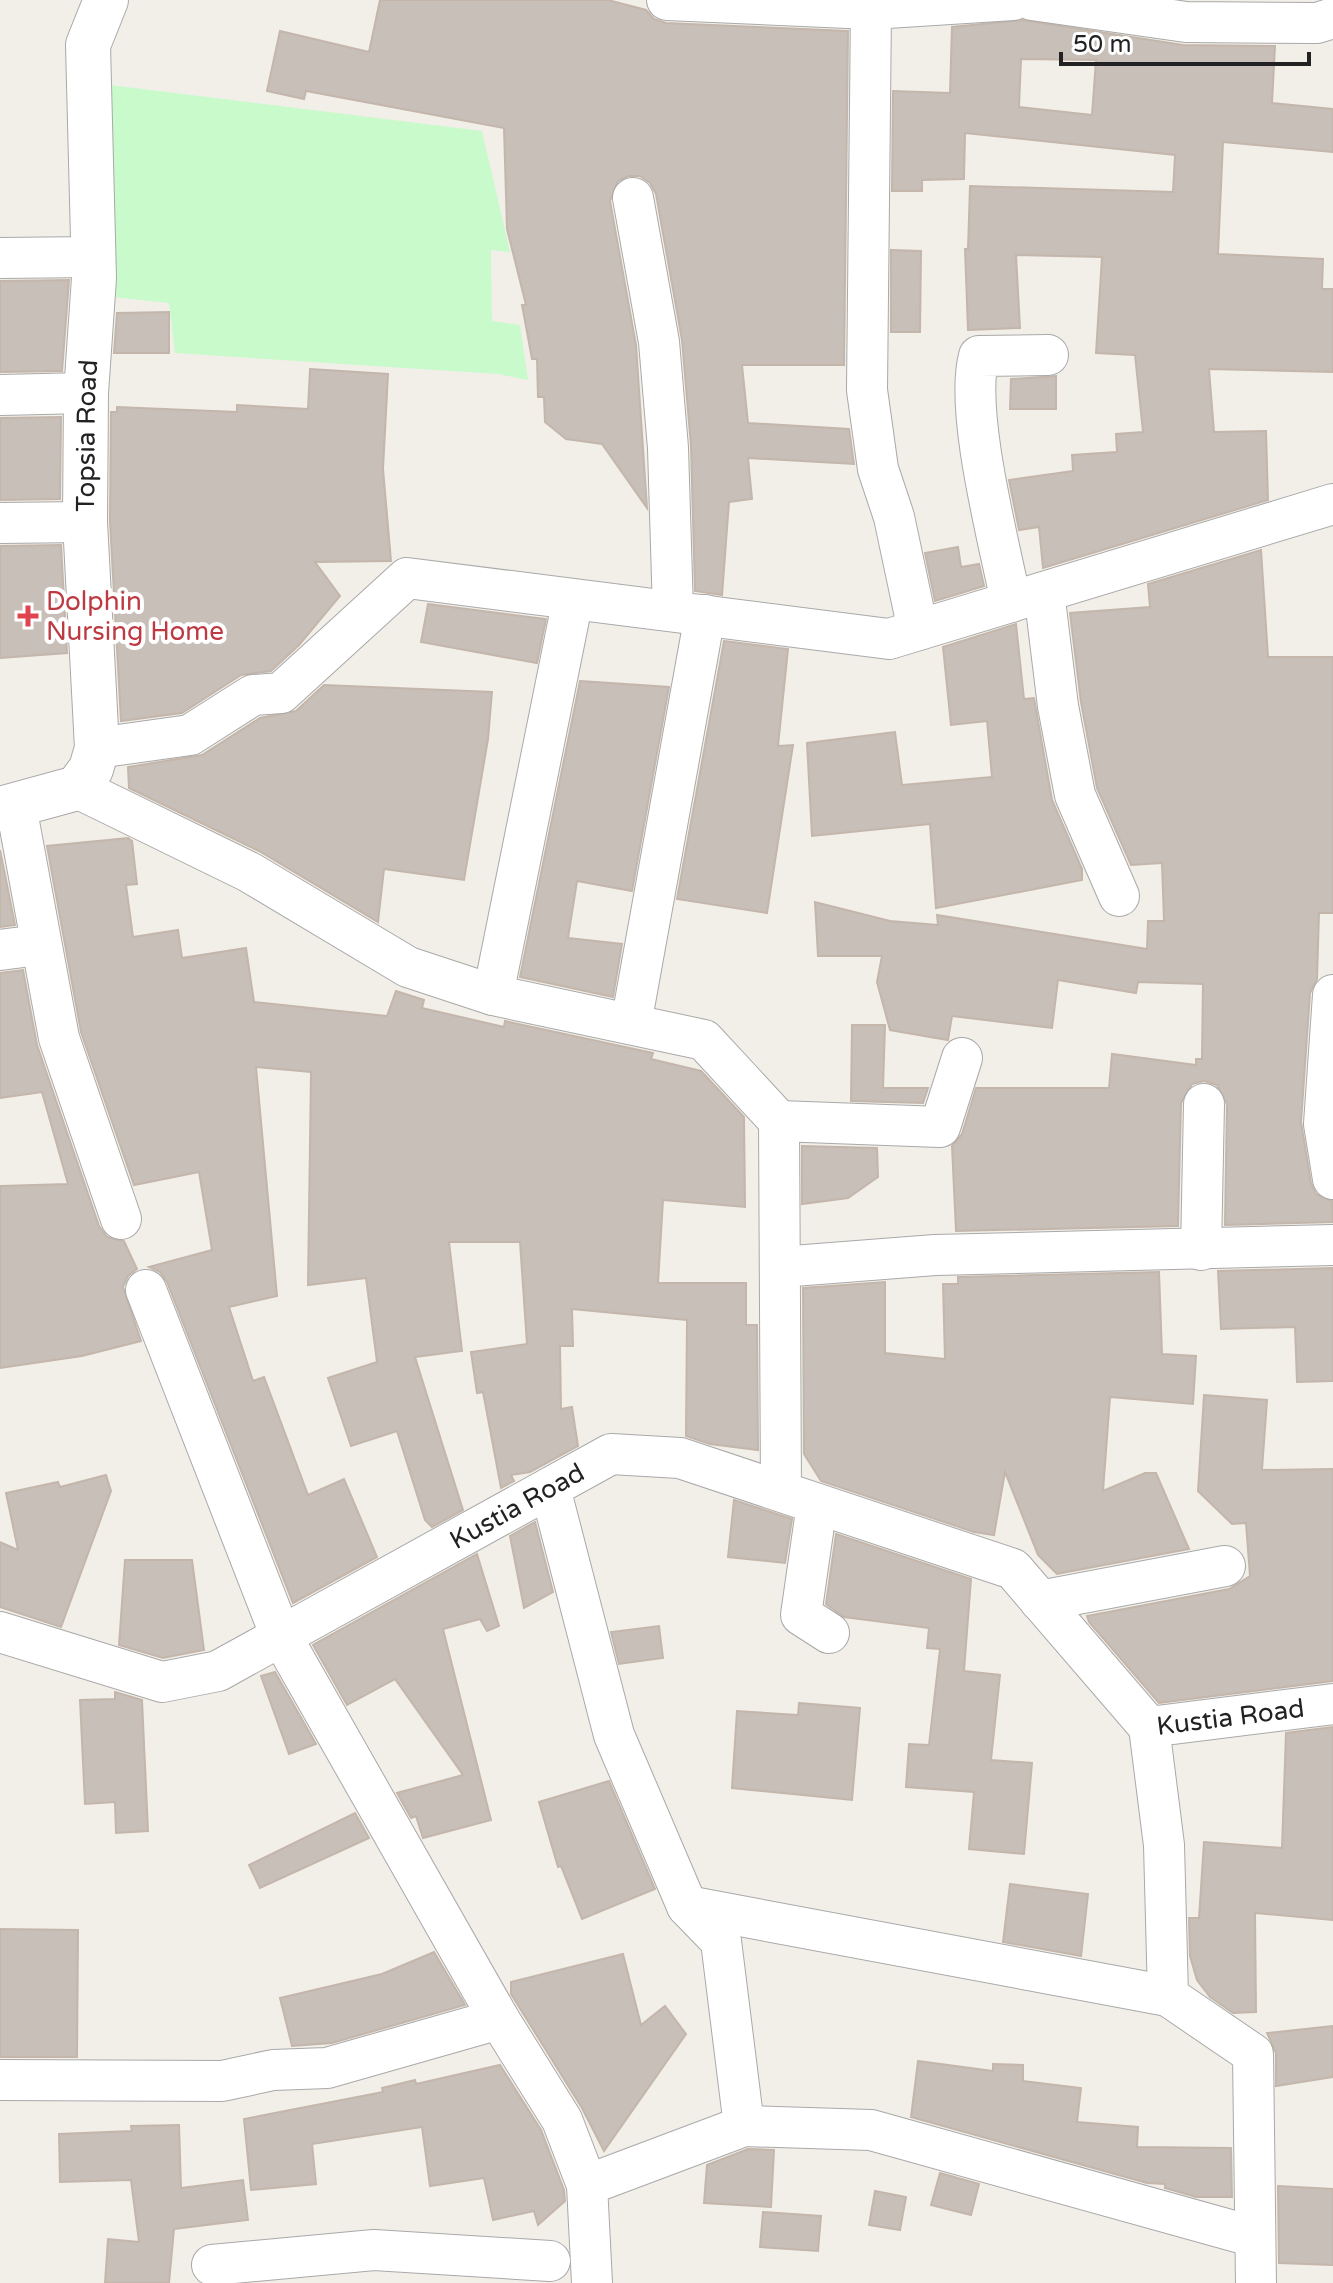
<svg xmlns="http://www.w3.org/2000/svg" width="1333" height="2283" font-family="'Varela Round',sans-serif">
	<style>
		.park { fill: #c8facc }
		.building { fill: #c7bfb8; stroke: #c4b6ab; stroke-width: 2; fill-rule: evenodd }
		.lines { fill: none; stroke-linecap: round; stroke-linejoin: round }
		.minor-casing { stroke: #a9a9a9; stroke-width: 42 }
		.tertiary-casing { stroke: #a9a9a9; stroke-width: 46 }
		.minor { stroke: #fff; stroke-width: 40 }
		.tertiary { stroke: #fff; stroke-width: 44 }
		.health-dot { fill: #e0444e; stroke: #fff; stroke-width: 3 }
		.labels { text-anchor: middle; dominant-baseline: central; stroke-width: 8; stroke-linejoin: round; paint-order: stroke }
		.street-label { font-size: 26px; fill: #222; stroke: #fff }
		.health-label { font-size: 26px; fill: #be3a42; stroke: #fff; text-anchor: start }
	</style>
	<rect width="100%" height="100%" fill="#f2efe9"/>
	<path class="park" d="M 110,85 L 482,131 L 510,252 L 491,250 L 492,321 L 520,325 L 528,380 L 498,374 L 175,353 L 169,303 L 112,297 Z"/>
	<g class="building">
		<path d="M 380,0 L 608,0 L 646,10 L 654,19 L 666,23 L 848,31 L 844,365 L 742,365 L 748,423 L 849,429 L 854,464 L 748,458 L 752,499 L 729,502 L 722,595 L 695,591 L 691,446 L 682,340 L 656,194 L 650,183 L 640,176 L 628,176 L 618,181 L 610,201 L 636,345 L 647,508 L 602,444 L 566,439 L 545,422 L 544,397 L 538,397 L 537,359 L 532,359 L 522,305 L 526,305 L 507,229 L 504,128 L 306,91 L 304,99 L 267,91 L 280,31 L 369,52 Z"/>
		<path d="M 1023,20 L 1183,45 L 1275,46 L 1272,103 L 1333,109 L 1333,152 L 1223,142 L 1218,254 L 1323,259 L 1322,289 L 1333,289 L 1333,372 L 1209,369 L 1214,432 L 1266,431 L 1268,500 L 1043,568 L 1039,527 L 1019,530 L 1009,480 L 1073,471 L 1072,455 L 1117,452 L 1116,434 L 1143,432 L 1135,355 L 1096,353 L 1102,257 L 1016,255 L 1020,328 L 968,330 L 965,249 L 968,249 L 970,186 L 1173,192 L 1175,155 L 965,133 L 964,179 L 922,180 L 922,191 L 892,191 L 893,91 L 950,93 L 952,27 ZM 1021,59 L 1096,60 L 1092,115 L 1019,107 Z"/>
		<path d="M 891,250 L 921,251 L 920,332 L 891,332 Z"/>
		<path d="M 69,280 L 62,371 L 0,372 L 0,281 Z"/>
		<path d="M 169,312 L 169,353 L 114,353 L 117,313 Z"/>
		<path d="M 310,369 L 388,374 L 383,469 L 391,561 L 315,562 L 340,596 L 299,645 L 271,671 L 241,675 L 182,713 L 121,721 L 110,521 L 111,412 L 117,412 L 117,407 L 237,412 L 237,405 L 308,409 Z"/>
		<path d="M 1056,376 L 1056,409 L 1010,409 L 1011,379 Z"/>
		<path d="M 61,417 L 60,499 L 0,500 L 0,418 Z"/>
		<path d="M 61,545 L 67,653 L 0,658 L 0,546 Z"/>
		<path d="M 958,547 L 961,567 L 979,564 L 984,586 L 935,601 L 925,553 Z"/>
		<path d="M 1261,550 L 1268,657 L 1333,657 L 1333,913 L 1319,913 L 1317,979 L 1310,993 L 1301,1122 L 1311,1183 L 1316,1194 L 1332,1201 L 1333,1222 L 1225,1225 L 1227,1104 L 1217,1085 L 1204,1081 L 1192,1084 L 1181,1103 L 1178,1226 L 956,1231 L 952,1146 L 962,1134 L 976,1088 L 1109,1088 L 1112,1054 L 1196,1065 L 1196,1059 L 1202,1059 L 1203,984 L 1138,982 L 1136,993 L 1058,980 L 1052,1028 L 952,1016 L 948,1040 L 890,1030 L 877,982 L 882,956 L 818,956 L 815,902 L 890,921 L 938,925 L 937,915 L 1147,949 L 1148,921 L 1164,921 L 1162,863 L 1131,865 L 1097,788 L 1081,702 L 1070,613 L 1150,607 L 1148,584 Z"/>
		<path d="M 428,604 L 546,619 L 537,663 L 421,642 Z"/>
		<path d="M 1016,624 L 1024,699 L 1034,698 L 1052,800 L 1082,869 L 1082,880 L 936,908 L 930,824 L 812,836 L 807,743 L 895,732 L 902,785 L 992,777 L 987,721 L 951,725 L 943,647 Z"/>
		<path d="M 724,641 L 788,649 L 778,746 L 793,745 L 767,913 L 677,899 Z"/>
		<path d="M 580,681 L 669,687 L 632,891 L 577,881 L 568,938 L 622,944 L 613,997 L 520,977 Z"/>
		<path d="M 324,685 L 492,692 L 488,739 L 464,880 L 384,869 L 378,922 L 259,851 L 129,788 L 128,767 L 202,755 L 260,718 L 296,711 Z"/>
		<path d="M 128,838 L 132,841 L 137,884 L 126,885 L 133,937 L 178,930 L 182,958 L 246,948 L 254,1002 L 387,1016 L 396,991 L 424,1000 L 422,1008 L 504,1027 L 505,1021 L 653,1053 L 651,1059 L 701,1071 L 744,1117 L 745,1207 L 663,1200 L 658,1283 L 746,1283 L 746,1325 L 757,1325 L 758,1450 L 710,1444 L 686,1436 L 687,1320 L 572,1309 L 573,1346 L 560,1346 L 561,1409 L 572,1407 L 578,1446 L 530,1472 L 511,1475 L 514,1481 L 501,1488 L 483,1392 L 477,1393 L 471,1352 L 527,1344 L 520,1242 L 449,1242 L 462,1351 L 415,1357 L 463,1510 L 432,1527 L 425,1520 L 397,1431 L 351,1446 L 328,1378 L 377,1362 L 366,1278 L 308,1285 L 311,1072 L 256,1067 L 277,1296 L 229,1307 L 253,1381 L 264,1377 L 308,1495 L 344,1479 L 377,1557 L 293,1603 L 167,1282 L 160,1272 L 149,1267 L 212,1250 L 199,1172 L 134,1185 L 81,1032 L 47,846 Z"/>
		<path d="M 0,850 L 15,925 L 0,927 Z"/>
		<path d="M 23,970 L 37,1045 L 99,1226 L 107,1237 L 124,1241 L 137,1269 L 128,1276 L 123,1287 L 141,1341 L 82,1356 L 0,1368 L 0,1186 L 68,1184 L 42,1092 L 0,1098 L 0,973 Z"/>
		<path d="M 852,1025 L 885,1025 L 883,1088 L 928,1088 L 923,1103 L 851,1101 Z"/>
		<path d="M 802,1146 L 877,1148 L 878,1177 L 848,1198 L 802,1204 Z"/>
		<path d="M 1333,1268 L 1333,1381 L 1297,1382 L 1295,1327 L 1221,1329 L 1218,1271 Z"/>
		<path d="M 1159,1272 L 1162,1354 L 1196,1356 L 1193,1404 L 1110,1397 L 1103,1491 L 1145,1473 L 1156,1473 L 1189,1549 L 1057,1574 L 1038,1555 L 1005,1472 L 994,1535 L 974,1532 L 821,1481 L 804,1454 L 803,1288 L 885,1282 L 885,1353 L 945,1359 L 943,1284 L 958,1284 L 958,1277 Z"/>
		<path d="M 1204,1395 L 1267,1400 L 1262,1470 L 1333,1469 L 1333,1681 L 1159,1703 L 1089,1622 L 1087,1616 L 1229,1589 L 1250,1576 L 1246,1523 L 1232,1524 L 1198,1491 Z"/>
		<path d="M 106,1475 L 111,1491 L 61,1627 L 0,1607 L 0,1542 L 18,1550 L 6,1493 L 58,1482 L 60,1487 Z"/>
		<path d="M 734,1500 L 792,1519 L 785,1563 L 728,1557 Z"/>
		<path d="M 535,1522 L 553,1592 L 524,1608 L 510,1536 Z"/>
		<path d="M 836,1534 L 971,1579 L 964,1671 L 1000,1675 L 991,1760 L 1032,1763 L 1024,1854 L 969,1849 L 974,1792 L 906,1787 L 909,1744 L 929,1745 L 940,1649 L 927,1648 L 929,1628 L 844,1617 L 826,1604 Z"/>
		<path d="M 477,1554 L 499,1626 L 487,1631 L 480,1619 L 443,1629 L 491,1820 L 423,1838 L 416,1816 L 411,1818 L 397,1793 L 463,1775 L 395,1679 L 347,1705 L 313,1645 Z"/>
		<path d="M 125,1560 L 192,1560 L 204,1650 L 163,1658 L 119,1645 Z"/>
		<path d="M 659,1626 L 663,1658 L 619,1664 L 611,1632 Z"/>
		<path d="M 275,1672 L 316,1744 L 289,1754 L 261,1676 Z"/>
		<path d="M 115,1692 L 142,1700 L 148,1831 L 116,1833 L 115,1802 L 85,1804 L 80,1700 L 115,1699 Z"/>
		<path d="M 799,1703 L 860,1708 L 852,1800 L 732,1788 L 737,1711 L 798,1715 Z"/>
		<path d="M 1333,1727 L 1333,1920 L 1255,1913 L 1256,2012 L 1233,2013 L 1210,1997 L 1197,1980 L 1190,1956 L 1189,1918 L 1199,1918 L 1204,1842 L 1282,1848 L 1286,1733 Z"/>
		<path d="M 609,1781 L 655,1889 L 582,1919 L 561,1866 L 558,1867 L 539,1802 Z"/>
		<path d="M 355,1813 L 369,1838 L 260,1888 L 249,1865 Z"/>
		<path d="M 1010,1884 L 1088,1894 L 1081,1956 L 1003,1942 Z"/>
		<path d="M 0,1929 L 78,1930 L 77,2057 L 0,2057 Z"/>
		<path d="M 434,1952 L 465,2005 L 332,2043 L 292,2046 L 280,1998 L 382,1974 Z"/>
		<path d="M 623,1954 L 641,2025 L 665,2006 L 686,2034 L 604,2151 L 582,2108 L 511,1994 L 511,1982 Z"/>
		<path d="M 1333,2026 L 1333,2077 L 1276,2086 L 1276,2053 L 1267,2033 Z"/>
		<path d="M 918,2061 L 993,2071 L 993,2064 L 1023,2065 L 1023,2081 L 1081,2088 L 1077,2122 L 1138,2127 L 1137,2147 L 1231,2148 L 1232,2197 L 1196,2197 L 1165,2188 L 1165,2184 L 1147,2183 L 911,2117 Z"/>
		<path d="M 500,2065 L 541,2130 L 564,2190 L 565,2201 L 538,2225 L 534,2211 L 493,2220 L 484,2178 L 430,2186 L 422,2127 L 312,2144 L 316,2184 L 251,2190 L 244,2119 L 383,2092 L 382,2088 L 415,2080 L 416,2084 Z"/>
		<path d="M 179,2125 L 181,2188 L 243,2180 L 248,2220 L 174,2229 L 169,2283 L 105,2283 L 108,2239 L 139,2242 L 131,2180 L 60,2182 L 59,2134 L 132,2131 L 131,2126 Z"/>
		<path d="M 748,2149 L 774,2150 L 771,2207 L 704,2203 L 707,2165 Z"/>
		<path d="M 940,2173 L 979,2184 L 971,2215 L 931,2205 Z"/>
		<path d="M 1278,2186 L 1333,2189 L 1333,2265 L 1279,2263 Z"/>
		<path d="M 875,2191 L 906,2197 L 900,2230 L 869,2225 Z"/>
		<path d="M 763,2212 L 821,2216 L 818,2251 L 760,2247 Z"/>
	</g>
	<g class="lines">
		<g class="minor-casing">
			<g id="minor">
				<path d="M 667,0 L 871,9 L 872,0"/>
				<path d="M 1032,0 L 1186,22 L 1317,23 L 1333,18"/>
				<path d="M 633,198 L 659,342 L 668,448 L 673,611"/>
				<path d="M 0,258 L 93,257"/>
				<path d="M 0,395 L 86,393"/>
				<path d="M 0,523 L 85,522"/>
				<path d="M 1044,592 L 1058,706 L 1075,795 L 1119,896"/>
				<path d="M 1011,602 C 999,542 964,410 979,356 L 1048,355"/>
				<path d="M 918,630 L 894,517 L 878,469 L 867,390 L 871,9 L 1013,0"/>
				<path d="M 97,748 L 190,735 L 253,695 L 281,693 L 407,578 L 889,639 L 1333,504"/>
				<path d="M 77,788 L 249,872 L 408,967 L 493,995 L 704,1040 L 779,1121 L 781,1491"/>
				<path d="M 16,806 L 59,1038 L 121,1219"/>
				<path d="M 0,950 L 39,945"/>
				<path d="M 493,995 L 573,599"/>
				<path d="M 1333,995 L 1324,1124 L 1333,1179"/>
				<path d="M 631,1024 L 705,615"/>
				<path d="M 779,1121 L 940,1127 L 962,1058"/>
				<path d="M 1201,1250 L 1204,1104"/>
				<path d="M 780,1267 L 935,1255 L 1333,1245"/>
				<path d="M 146,1290 L 280,1634 L 499,2019 L 562,2120 L 587,2185 L 592,2283"/>
				<path d="M 550,1488 L 614,1735 L 687,1906 L 721,1941 L 744,2126"/>
				<path d="M 817,1504 L 801,1615 L 829,1633"/>
				<path d="M 1040,1601 L 1225,1566"/>
				<path id="s1" d="M 0,1632 L 162,1682 L 218,1671 L 611,1454 L 680,1458 L 1013,1569 L 1149,1727"/>
				<path d="M 1149,1727 L 1164,1845 L 1168,1996 L 1253,2054 L 1256,2283"/>
				<path id="s2" d="M 1149,1727 L 1333,1704"/>
				<path d="M 687,1906 L 1168,1996"/>
				<path d="M 0,2080 L 222,2081 L 273,2070 L 327,2068 L 499,2019"/>
				<path d="M 587,2185 L 744,2126 L 871,2130 L 1255,2237"/>
				<path d="M 212,2265 L 374,2250 L 550,2261"/>
			</g>
		</g>
		<g class="tertiary-casing">
			<g id="tertiary">
				<path id="s3" d="M 0,809 L 77,788 L 91,769 L 97,748 L 85,522 L 86,393 L 94,278 L 88,45 L 106,0"/>
			</g>
		</g>
		<use href="#minor" class="minor"/>
		<use href="#tertiary" class="tertiary"/>
	</g>
	<path class="health-dot" d="M24 604h8v8h8v8h-8v8h-8v-8h-8v-8h8z"/>
	<g class="labels">
		<g class="street-label">
			<text stroke="none"><textPath href="#s3" startOffset="438">Topsia Road</textPath></text>
			<text stroke="none"><textPath href="#s1" startOffset="568">Kustia Road</textPath></text>
			<text stroke="none"><textPath href="#s2" startOffset="82">Kustia Road</textPath></text>
		</g>
		<g class="health-label">
			<text x="46" y="601">Dolphin<tspan x="46" dy="30">Nursing Home</tspan></text>
		</g>
	</g>
	<path d="M1061 52v12h248v-12" fill="none" stroke="#222222" stroke-width="4"/>
	<text x="1073" y="52" font-size="24" fill="#222222" stroke="#ffffff" stroke-width="6" paint-order="stroke">50 m</text>
</svg>
